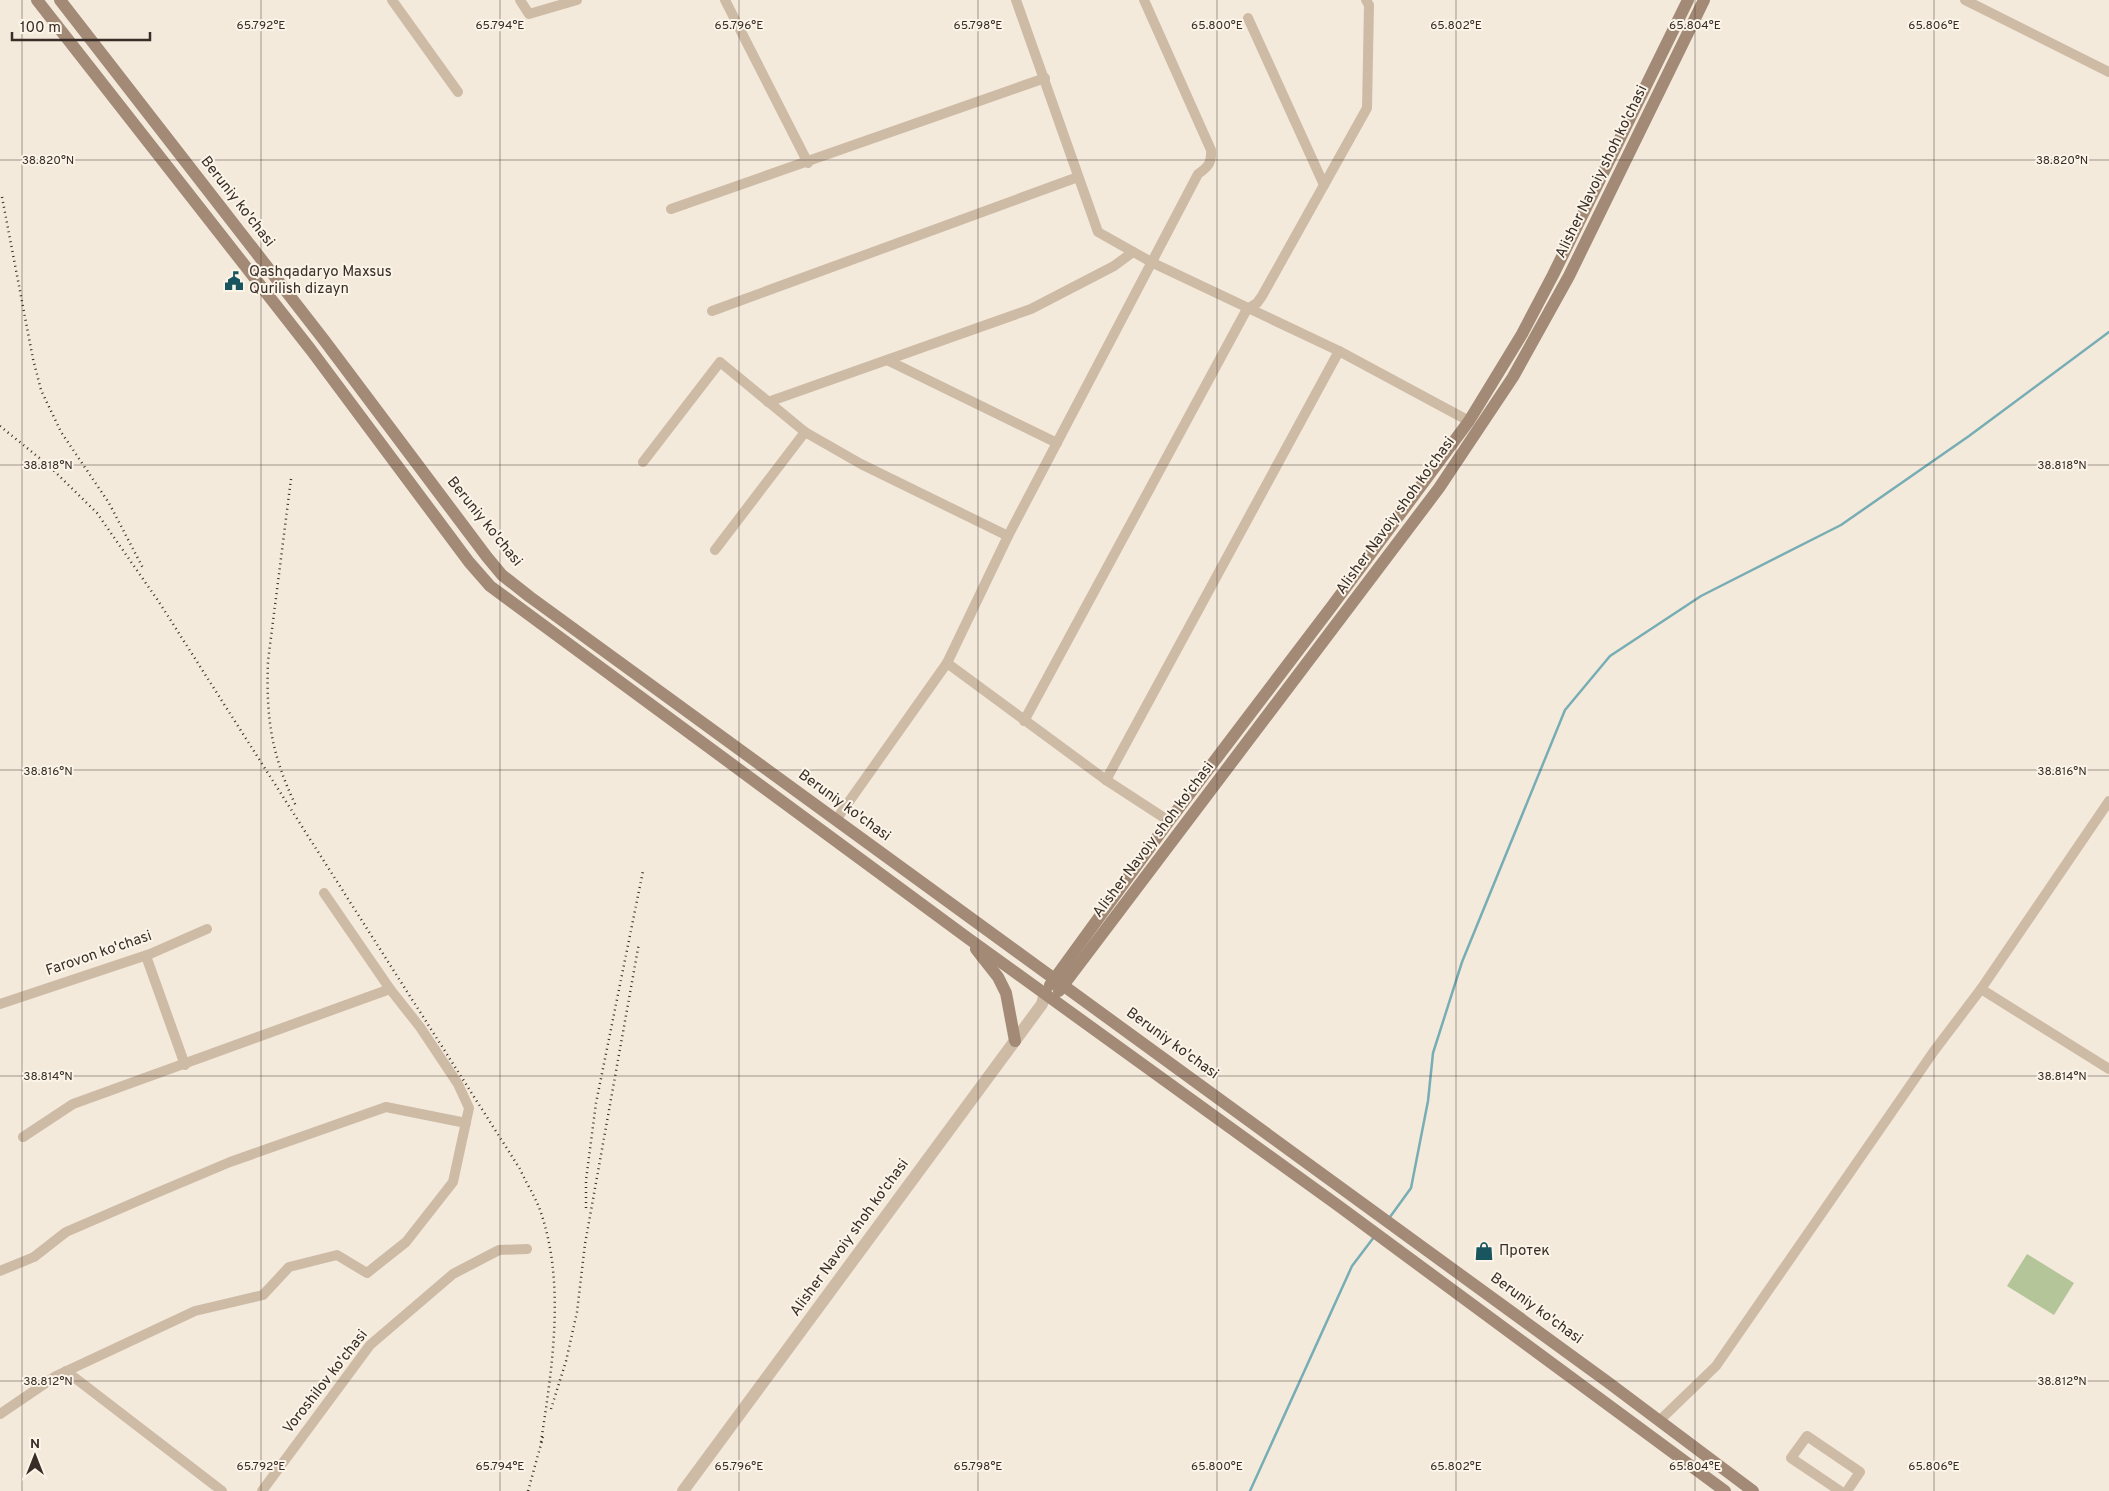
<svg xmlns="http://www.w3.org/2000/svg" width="2109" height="1491" font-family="Overpass,sans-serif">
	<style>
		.green { fill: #b3c599 }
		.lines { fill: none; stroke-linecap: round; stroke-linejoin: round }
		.stream { stroke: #77adb4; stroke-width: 2.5 }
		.minor { stroke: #cebba6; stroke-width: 10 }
		.tertiary { stroke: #cebba6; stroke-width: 12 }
		.secondary { stroke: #a28a77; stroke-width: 12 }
		.rail { stroke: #392e27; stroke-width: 2.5; stroke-dasharray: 1 4; stroke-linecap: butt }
		.ticks { fill: none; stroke: #392e27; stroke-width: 1; stroke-opacity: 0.45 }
		.labels { text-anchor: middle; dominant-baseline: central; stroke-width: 4; stroke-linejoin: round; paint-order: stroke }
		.street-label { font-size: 15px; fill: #392e27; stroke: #fbf4e8 }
		.poi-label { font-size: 15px; fill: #392e27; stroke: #fbf4e8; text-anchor: start }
		.ticks-label { font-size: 12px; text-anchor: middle; fill: #392e27; stroke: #fbf4e8; stroke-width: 4; stroke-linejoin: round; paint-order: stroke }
	</style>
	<rect width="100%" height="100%" fill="#f4eadb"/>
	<path class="green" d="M 2027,1254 L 2074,1283 L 2054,1315 L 2007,1286 Z"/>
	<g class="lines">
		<g class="stream">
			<path d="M 1390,1217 L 1411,1188 L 1428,1101 L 1433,1053 L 1462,962 L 1565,710 L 1610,656 L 1701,596 L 1841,525 L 1969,436 L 2109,332"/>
			<path d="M 1250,1491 L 1352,1266 L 1374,1237"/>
		</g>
		<g class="minor">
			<path d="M 392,0 L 458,92"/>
			<path d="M 520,0 L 529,14 L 577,0"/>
			<path d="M 725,0 L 808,163"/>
			<path d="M 1016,0 L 1098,232 L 1153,263 L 1339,351 L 1469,421"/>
			<path d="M 1965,0 L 2109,72"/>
			<path d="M 1248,18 L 1324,185"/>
			<path d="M 671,209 L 1045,78"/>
			<path d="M 712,311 L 1078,177"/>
			<path d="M 887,360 L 1057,443"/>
			<path d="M 768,402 L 1031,309 L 1114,266 L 1133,252"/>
			<path d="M 643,462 L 720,362 L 805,432 L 861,464 L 1008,536"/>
			<path d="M 715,550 L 805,432"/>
			<path d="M 947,663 L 1106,780 L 1169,821"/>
			<path d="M 1024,721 L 1247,309 L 1257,303 L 1262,296 L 1367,108 L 1369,5 L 1366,0"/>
			<path d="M 1106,780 L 1339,351"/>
			<path d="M 836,820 L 947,663 L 1008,536 L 1198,174 C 1208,167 1212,163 1211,150 L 1144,0"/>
			<path d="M 146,956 L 185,1065"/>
			<path d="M 1981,989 L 2109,1069"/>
			<path d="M 0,1004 L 150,954 L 207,929"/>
			<path d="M 23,1137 L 73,1104 L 390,989"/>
			<path d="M 0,1271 L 34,1257 L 66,1232 L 154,1194 L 230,1162 L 386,1107 L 466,1123"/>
			<path d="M 66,1371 L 222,1491"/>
			<path d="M 0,1414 L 56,1376 L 195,1311 L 263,1295 L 289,1267 L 337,1255 L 367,1273 L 406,1242 L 453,1182 L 469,1108 L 458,1084 L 420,1027 L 390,989 L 324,893"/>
			<path d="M 1659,1421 L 1716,1366 L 1934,1051 L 1981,989 L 2109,801"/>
			<path d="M 262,1491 L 370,1345 L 453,1274 L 499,1250 L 527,1249"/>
			<path d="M 1840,1491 L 1791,1458 L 1807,1436 L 1860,1472 L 1847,1491"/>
		</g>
		<path class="tertiary" d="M 683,1491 L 1042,1004 L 1045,993"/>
		<g class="secondary">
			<path d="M 37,0 L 311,350 L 469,562 L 490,586 L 969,939 L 1336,1204 L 1725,1491"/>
			<path d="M 60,0 L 324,340 L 487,557 L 502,575 L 530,597 L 1609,1383 L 1753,1491"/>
			<path d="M 976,949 L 998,977 L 1006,993 L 1015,1041"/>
			<path d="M 1050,985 L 1169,821 L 1332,606 L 1469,421 L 1522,334 L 1553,275 L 1688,0"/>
			<path d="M 1059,991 L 1439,488 L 1513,377 L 1569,276 L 1704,0"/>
		</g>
		<g class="rail">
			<path d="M 2,197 L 33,359 L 41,390 L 61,432 L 109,503 L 144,570"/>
			<path d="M 0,426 L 48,465 L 97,513 L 159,602 L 520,1169 C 526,1183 535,1196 540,1210 C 566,1283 552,1368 541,1442"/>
			<path d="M 291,479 L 268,661 C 266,718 271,754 296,806"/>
			<path d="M 586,1208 L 586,1180 L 596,1103 L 643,871"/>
			<path d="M 551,1409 L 566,1361 L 577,1312 L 585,1244 L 639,943"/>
			<path d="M 528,1491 L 543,1437"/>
		</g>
	</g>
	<path class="ticks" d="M 22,0 L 22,1491M 261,0 L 261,1491M 500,0 L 500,1491M 739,0 L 739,1491M 978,0 L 978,1491M 1217,0 L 1217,1491M 1456,0 L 1456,1491M 1695,0 L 1695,1491M 1934,0 L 1934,1491M 0,160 L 2109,160M 0,465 L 2109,465M 0,770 L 2109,770M 0,1076 L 2109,1076M 0,1381 L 2109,1381"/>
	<defs>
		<g id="civic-bare" transform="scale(1.5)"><path d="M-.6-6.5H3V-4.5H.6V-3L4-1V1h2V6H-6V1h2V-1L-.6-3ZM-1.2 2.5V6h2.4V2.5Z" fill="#19555f" stroke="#fbf4e8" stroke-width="2.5" paint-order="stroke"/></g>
		<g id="shop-bare" transform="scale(1.5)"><path d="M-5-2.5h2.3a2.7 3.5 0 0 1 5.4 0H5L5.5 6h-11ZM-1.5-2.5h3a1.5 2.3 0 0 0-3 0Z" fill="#19555f" stroke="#fbf4e8" stroke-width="2.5" paint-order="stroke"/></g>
	</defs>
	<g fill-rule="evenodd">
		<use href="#civic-bare" x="234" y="281"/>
		<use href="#shop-bare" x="1484" y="1251"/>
	</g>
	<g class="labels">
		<g class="street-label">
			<text transform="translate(1602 172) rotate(-64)">Alisher Navoiy shoh ko'chasi</text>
			<text transform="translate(237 202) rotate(52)">Beruniy ko'chasi</text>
			<text transform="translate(1396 516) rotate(-54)">Alisher Navoiy shoh ko'chasi</text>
			<text transform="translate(484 522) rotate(51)">Beruniy ko'chasi</text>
			<text transform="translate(844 806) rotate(36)">Beruniy ko'chasi</text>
			<text transform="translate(1154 840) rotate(-53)">Alisher Navoiy shoh ko'chasi</text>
			<text transform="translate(99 954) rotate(-19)">Farovon ko'chasi</text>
			<text transform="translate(1172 1044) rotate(36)">Beruniy ko'chasi</text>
			<text transform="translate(850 1238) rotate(-54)">Alisher Navoiy shoh ko'chasi</text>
			<text transform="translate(1536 1309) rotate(36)">Beruniy ko'chasi</text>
			<text transform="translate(326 1382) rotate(-52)">Voroshilov ko'chasi</text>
		</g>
		<g class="poi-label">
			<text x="249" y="272">Qashqadaryo Maxsus<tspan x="249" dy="17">Qurilish dizayn</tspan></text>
			<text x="1499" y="1251">Протек</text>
		</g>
	</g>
	<g class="ticks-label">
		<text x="261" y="29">65.792°E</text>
		<text x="500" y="29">65.794°E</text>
		<text x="739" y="29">65.796°E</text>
		<text x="978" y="29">65.798°E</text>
		<text x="1217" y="29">65.800°E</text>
		<text x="1456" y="29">65.802°E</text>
		<text x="1695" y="29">65.804°E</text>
		<text x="1934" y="29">65.806°E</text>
		<text x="48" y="164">38.820°N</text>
		<text x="2062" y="164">38.820°N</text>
		<text x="48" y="469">38.818°N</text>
		<text x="2062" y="469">38.818°N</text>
		<text x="48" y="775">38.816°N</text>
		<text x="2062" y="775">38.816°N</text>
		<text x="48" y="1080">38.814°N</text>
		<text x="2062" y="1080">38.814°N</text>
		<text x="48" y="1385">38.812°N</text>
		<text x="2062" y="1385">38.812°N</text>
		<text x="261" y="1470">65.792°E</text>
		<text x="500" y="1470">65.794°E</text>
		<text x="739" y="1470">65.796°E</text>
		<text x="978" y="1470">65.798°E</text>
		<text x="1217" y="1470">65.800°E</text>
		<text x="1456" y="1470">65.802°E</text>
		<text x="1695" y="1470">65.804°E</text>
		<text x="1934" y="1470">65.806°E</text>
	</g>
	<g transform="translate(35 1456)" stroke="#fbf4e8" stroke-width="4" paint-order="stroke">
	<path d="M0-4L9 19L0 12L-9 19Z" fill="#392e27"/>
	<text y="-8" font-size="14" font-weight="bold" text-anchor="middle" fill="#392e27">N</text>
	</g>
	<path d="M12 32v8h138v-8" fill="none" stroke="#392e27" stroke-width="2.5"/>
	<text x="20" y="32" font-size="15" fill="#392e27" stroke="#fbf4e8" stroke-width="4" paint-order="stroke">100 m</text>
</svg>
